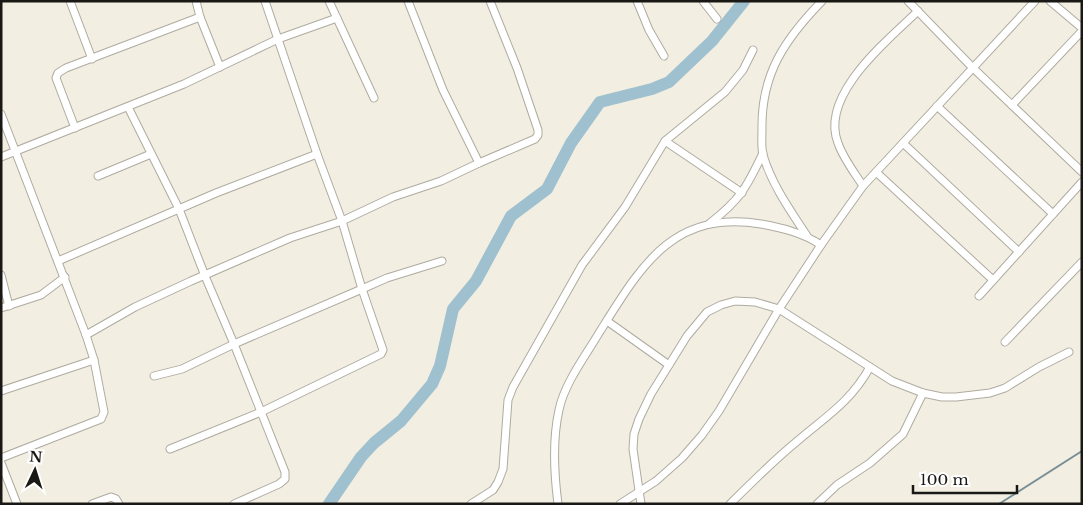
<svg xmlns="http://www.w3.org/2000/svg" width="1083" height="505" font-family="'Libre Baskerville',serif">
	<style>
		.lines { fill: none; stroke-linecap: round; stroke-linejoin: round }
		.stream { stroke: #778e96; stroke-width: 2 }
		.river { stroke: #9fc0ce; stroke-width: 12 }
		.minor-casing { stroke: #afaba0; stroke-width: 9 }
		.minor { stroke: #fff; stroke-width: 7 }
	</style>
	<rect width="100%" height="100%" fill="#f2eee2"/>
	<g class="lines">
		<path class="stream" d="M 999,504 L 1082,451"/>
		<path class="river" d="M 329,504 L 361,457 L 374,443 L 401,421 L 432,384 L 440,366 L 453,309 L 476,281 L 511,216 L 547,189 L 571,143 L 600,102 L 652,89 L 669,82 L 712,41 L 744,1"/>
		<g class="minor-casing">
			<g id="minor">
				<path d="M 70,1 L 92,59"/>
				<path d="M 196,1 L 200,17 L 220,67"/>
				<path d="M 329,1 L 374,98"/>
				<path d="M 408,1 L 443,90 L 479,163"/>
				<path d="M 637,1 L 649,30 L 664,56"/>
				<path d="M 703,1 L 717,19"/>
				<path d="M 908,1 L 972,67 L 1082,172"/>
				<path d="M 1050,1 L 1082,28"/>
				<path d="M 1012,105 L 1082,31"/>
				<path d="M 937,106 L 1053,214"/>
				<path d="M 128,107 L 179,209 L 205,276 L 234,344 L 285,472 L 285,479 L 279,484 L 234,504"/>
				<path d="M 1,114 L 86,335 L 94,360 L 104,412 L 101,419 L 1,458"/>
				<path d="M 75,128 L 56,78 L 58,73 L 66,68 L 200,17"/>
				<path d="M 665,141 L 742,193"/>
				<path d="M 903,143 L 1019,252"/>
				<path d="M 1,157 L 184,84 L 278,39 L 337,18"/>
				<path d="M 876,172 L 993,280"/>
				<path d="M 98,176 L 151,154"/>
				<path d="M 863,186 C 854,172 843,158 838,143 C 819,95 888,40 918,11"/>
				<path d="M 710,223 C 740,200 747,187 763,153"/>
				<path d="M 807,236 C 790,210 772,185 763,155 C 761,147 762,137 762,129 C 761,74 785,39 822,1"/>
				<path d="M 58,261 L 216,193 L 317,154"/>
				<path d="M 1,275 L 9,306"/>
				<path d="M 979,296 L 1082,182"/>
				<path d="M 1,308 L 41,295 L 65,277"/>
				<path d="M 607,321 L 669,365"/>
				<path d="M 86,335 L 135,307 L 191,281 L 290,238 L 342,221 L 393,197 L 441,181 L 479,163 L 535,139 L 538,135 L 538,130 L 517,68 L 490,1"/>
				<path d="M 1005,342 L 1082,262"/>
				<path d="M 154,376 L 182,369 L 234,344 L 362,289 L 387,278 L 442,261"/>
				<path d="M 1,391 L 94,360"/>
				<path d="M 170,449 L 261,412 L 381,354 L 383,350 L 362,289 L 342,221 L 317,154 L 265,1"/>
				<path d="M 1,463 L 17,504"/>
				<path d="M 92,504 L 111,497 L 116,499 L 119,504"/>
				<path d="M 471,504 L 493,490 L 498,482 L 503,469 L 508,400 L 513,387 L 582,265 L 625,207 L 665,141 L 725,92 L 743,70 L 753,50"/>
				<path d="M 558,504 C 554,473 552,441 559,410 C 564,384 586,355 599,333 C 640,268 672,209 761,224 C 783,228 803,233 821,245"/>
				<path d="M 620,504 L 656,481 L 682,458 L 702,435 L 719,411 L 779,309 L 821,245 L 863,186 L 1035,1"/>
				<path d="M 641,504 L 633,449 L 634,434 L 639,419 L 651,394 L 687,336 L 707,312 L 721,305 L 735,301 L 755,302 L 779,309 L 892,381 L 923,393 L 942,397 L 956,397 L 990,393 L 1005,388 L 1039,367 L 1069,352"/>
				<path d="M 730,504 C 751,483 772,462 795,443 C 825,417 850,403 870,367"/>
				<path d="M 817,504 L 837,485 L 870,463 L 903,434 L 923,393"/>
			</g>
		</g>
		<use href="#minor" class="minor"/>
	</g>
	<rect width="1083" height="505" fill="none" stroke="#1a1814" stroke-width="5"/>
	<g transform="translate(35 470) rotate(4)" stroke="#ffffff" stroke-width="4" paint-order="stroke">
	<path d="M0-4L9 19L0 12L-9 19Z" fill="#1a1814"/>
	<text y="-8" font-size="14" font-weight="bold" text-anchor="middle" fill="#1a1814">N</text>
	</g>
	<path d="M913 485v8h104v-8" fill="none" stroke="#1a1814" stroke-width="2.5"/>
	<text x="920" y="485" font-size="15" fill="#1a1814" stroke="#ffffff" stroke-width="4" paint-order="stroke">100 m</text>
</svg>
